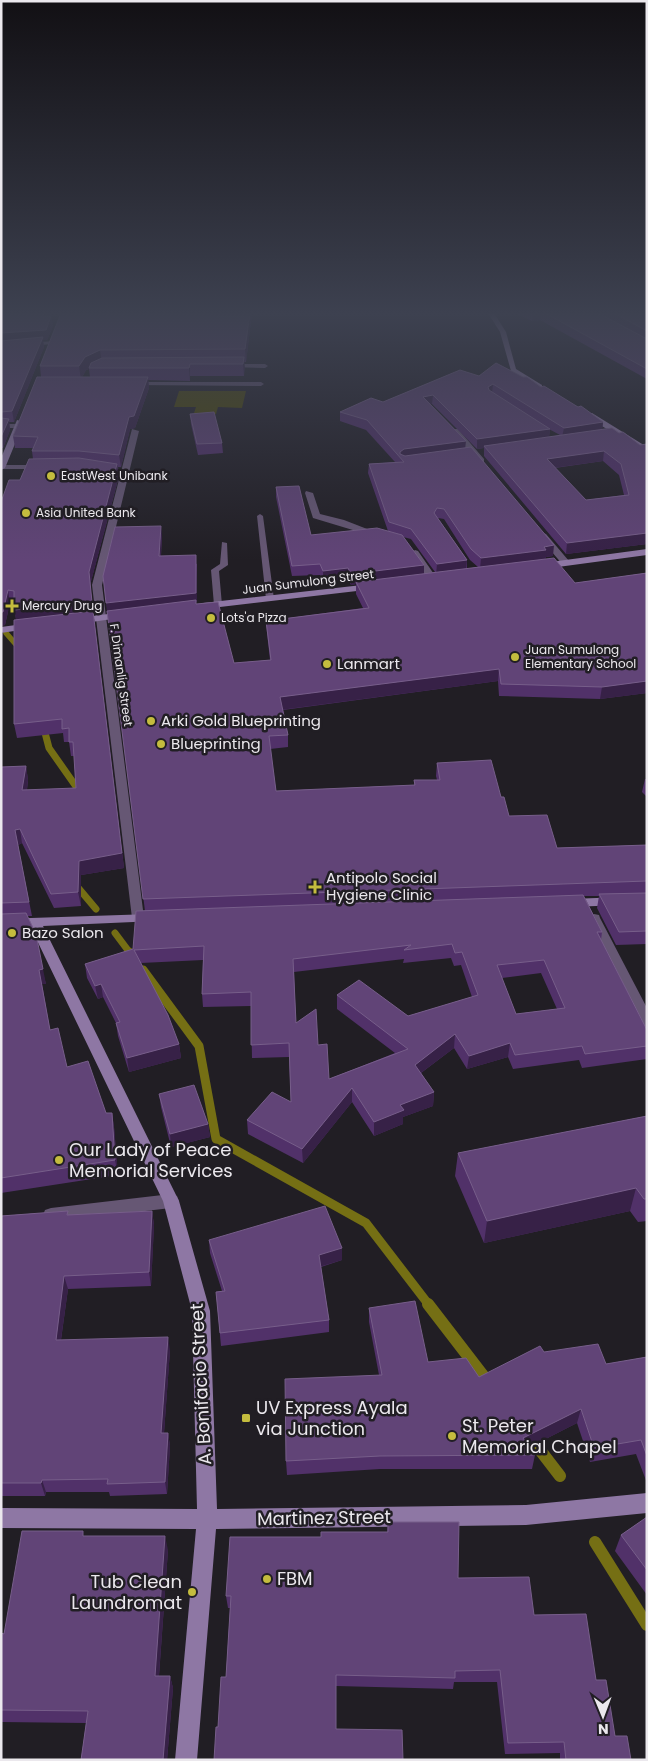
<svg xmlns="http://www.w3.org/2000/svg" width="648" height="1761" font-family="Poppins,sans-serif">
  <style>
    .green { fill: #4d4900 }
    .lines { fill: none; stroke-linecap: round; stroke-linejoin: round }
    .stream-far3 { stroke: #756f14; stroke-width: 5.5 }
    .stream-far2 { stroke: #756f14; stroke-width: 7 }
    .stream-far1 { stroke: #756f14; stroke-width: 9 }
    .stream { stroke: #756f14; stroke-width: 12 }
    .lane { fill: #665774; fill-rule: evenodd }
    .street { fill: #665774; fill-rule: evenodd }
    .secondary { fill: #8e77a4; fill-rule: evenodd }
    .wall { fill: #513169; fill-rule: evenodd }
    .shaded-wall { fill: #372147 }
    .building { fill: #614477; stroke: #775e8a; fill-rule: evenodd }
    .poi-dot { fill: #c4bc3e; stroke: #211e24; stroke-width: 2 }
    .labels { text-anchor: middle; stroke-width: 5; stroke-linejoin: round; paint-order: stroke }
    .far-poi-label { font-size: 12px; fill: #ebe8ed; stroke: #211e24; text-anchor: start }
    .far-street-label { font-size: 12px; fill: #ebe8ed; stroke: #211e24 }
    .poi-label { font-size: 15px; fill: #ebe8ed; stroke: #211e24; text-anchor: start }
    .near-poi-label { font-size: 18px; fill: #ebe8ed; stroke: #211e24; text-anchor: start }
    .near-street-label { font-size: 18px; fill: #ebe8ed; stroke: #211e24 }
  </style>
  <rect width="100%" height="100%" fill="#211e24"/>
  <path class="green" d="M179 391H246L242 408 218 407 216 414 194 413 196 407H174Z"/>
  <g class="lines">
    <path class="stream-far3" d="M6 633 20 649"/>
    <path class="stream-far2" d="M43 725 49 748 82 795
      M75 884 96 909
      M115 933 130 953"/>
    <path class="stream-far1" d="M129 952 133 957
      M143 970 199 1046 216 1139 366 1223 429 1305"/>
    <path class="stream" d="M428 1304 488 1382
      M530 1437 560 1476
      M595 1542 647 1625"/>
    <path class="lane" d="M232 364H265L268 366 265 368 230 367 229 366Z
      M137 382H261L264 384 261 386 135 385V383Z
      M1 424H18L21 426 18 428H1Z
      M260 514 263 516 274 599 270 601 266 599 257 516Z
      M222 542 227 543 228 565 219 571 222 605 218 607 214 605 211 570 220 564Z"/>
    <path class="street" d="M54 341 55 342 52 344 1 349V345Z
      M132 429 139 431 102 585 144 918 143 921H133L132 918 92 585Z
      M452 429H458L484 459V463H478L452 433Z
      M1 465H41L45 467 41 469H2Z
      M306 491 313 493 320 514 344 520 380 534 376 537 313 518 305 493Z
      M543 533 546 534 569 561V565H563L540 538 539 536Z
      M415 550 418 551 438 580 436 582 433 583 428 580 411 553Z
      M594 914 599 915 600 918 647 1008V1027L642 1026 588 918 589 915Z
      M171 1194 177 1196 179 1201 177 1206 171 1208 51 1222 45 1220 43 1215 45 1210 51 1208Z"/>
    <path class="secondary" d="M488 313H494L506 332 516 369 542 385V387H538L511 371 500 332Z
      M586 413H592L647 447V452L586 417Z
      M17 420 24 422 5 468 1 470V458Z
      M647 549V555L543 569 539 566 543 563Z
      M371 584 376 587 374 589 203 609 198 606 203 603Z
      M123 612 126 613V617L78 624 73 621 78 618Z
      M31 623 36 626 34 628 1 633V627Z
      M647 896V904L571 907 565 903 571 899Z
      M151 914 156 915 157 918 156 921 43 926 179 1201 210 1311 217 1509 526 1505 647 1493V1513L526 1525 216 1529 197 1760H175L196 1529 1 1528V1508L197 1509 192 1311 163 1201 30 926 1 927V919Z"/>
  </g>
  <path class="wall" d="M1 313 51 316 53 326 47 340H43L44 347 14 422H9L10 430 3 448H1Z
    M212 313H252L246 362H244V376H190V381L148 380 149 388 135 428 130 429 121 467H118L119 476 90 585 124 868 81 875V906L54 908 22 843 18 845 32 916H27L46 984H42L50 1030 67 1067 106 1113H112L114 1127 118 1175 1 1193V767L26 766 28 780 27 790 76 788 74 756H71L69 742H64L63 733 17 738 14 724 16 620 14 603H10L5 625 1 626 20 480 33 459 32 451 33 448H15L13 436 41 377 40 366ZM89 369 90 377H82L86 370Z
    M515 313H647V379L540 320 532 321Z
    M479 376 541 387 603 422 602 429 612 428 647 544 566 554 484 456V448L477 449 432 404H430L553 556 546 557 545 559 575 583 647 573V693L600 699 499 696 498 681 283 710 288 735V747L270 749 276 791 414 785V780H437L436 776 437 763 501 797 509 816 557 848 647 845V944L616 945 597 908 599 896H584L602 932 601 940 647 1030V1059L582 1068 579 1060 513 1069 508 1057 467 1069 454 1048 421 1073 434 1092 433 1106 403 1117V1124L374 1136 352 1102 303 1163 248 1134 247 1120 291 1102 289 1057 252 1058 251 1006 203 1007 202 994 203 960 141 963 179 1044 181 1058 129 1072 118 1036 116 1023 103 997 98 999 87 978 85 964 133 949 145 911 103 576 162 535 161 556 197 564 196 604 234 663 270 660 267 633 266 621 363 608 356 594V584L351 585 348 579 323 582 320 575 292 576 276 497V487L311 535 388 531 368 473 369 464 395 462 366 430 340 421V412L383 402ZM547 428 560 435 549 437 550 429ZM603 461 619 475 624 495 586 500 555 468ZM438 518 444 519 470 560 478 567 467 569V560ZM403 537 411 539 435 572 424 574V565ZM451 958 454 966 461 965 472 997 408 1016 337 995V1009L395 1053 329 1079 318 1045 296 1023 294 972 404 959 403 963ZM541 973 557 1009 516 1014 502 978Z
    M190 414 222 443 223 453 198 455 191 424Z
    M645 779H647V797L642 792Z
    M159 1094 208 1124 210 1137 171 1147 161 1107Z
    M647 1116V1221L638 1222 630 1211 484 1243 455 1176 458 1153Z
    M68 1211V1215L152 1211 154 1225 151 1286 68 1289 61 1340 170 1350 164 1433H168L170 1446 167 1494 110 1496 109 1492H46L45 1496H1V1216Z
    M209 1240 342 1260 321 1267 329 1320V1332L221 1346 216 1292 222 1291 210 1253Z
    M369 1308 428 1362 479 1377 544 1352 606 1364 647 1357V1483L636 1454 590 1462 577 1423 530 1447 535 1455 532 1469H380L287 1475 286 1461 379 1375 369 1322Z
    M647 1517V1595L615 1551 621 1535Z
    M388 1522 458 1578 534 1615 596 1680 615 1736 631 1760H560V1753L505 1754 497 1682H454L453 1689 336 1686V1729L403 1760 218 1727 226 1677 230 1608H228L226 1596 321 1537 387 1532Z
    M85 1536 168 1550 159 1676H170L173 1688 167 1760H81L86 1723 1 1722V1633L4 1634Z"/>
  <path class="shaded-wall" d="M44 313H50L43 326 42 317Z
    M250 313H252L246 362 245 349Z
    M533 313H541L540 320 532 321Z
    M51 316 53 326 47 340H43L44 347 14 422 1 344V333Z
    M100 350 102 363 89 368V369L86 370 81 380 79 366 85 357Z
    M244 357 245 369 244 376 243 364Z
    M190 364V381L189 368Z
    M148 377 149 388 135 428 130 429 121 467 119 455 129 417Z
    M493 384 492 393 487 396 488 387Z
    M433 395 432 404 422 406 423 397Z
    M9 419 10 430 3 448 1 437Z
    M603 422 602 432 562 437 564 428Z
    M550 429 549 439 484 446V448L477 449V439Z
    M466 441 465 450 402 460 400 452 404 449Z
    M604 451 603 461 545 469 547 459Z
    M117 464 119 476 90 585 124 868 81 875V906L78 892 79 861 93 614 17 623 14 610 89 572Z
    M161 526 162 535 160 565 159 556Z
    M647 533V544L566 554 567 543Z
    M554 545 553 556 546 557 545 560 480 569 481 558Z
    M196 555 197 602 107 613 106 603Z
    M467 560 466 571 436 575 437 564Z
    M424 565V576L356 582V584L351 585V574Z
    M348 568V579L323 582V571Z
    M8 590 10 603 5 625 1 626V612Z
    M1 628 3 635 1 640Z
    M499 669 498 681 280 710V697Z
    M647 681V693L600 699 602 687Z
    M26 766 28 780 25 804 22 790Z
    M20 829 22 843 18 845 32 916 15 830Z
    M36 934 46 984H42L53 1045 39 970Z
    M101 984 103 997 98 999 95 986Z
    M455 1034 454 1048 414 1078 415 1065Z
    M510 1043 508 1057 467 1069 469 1056Z
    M179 1044 181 1058 129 1072 127 1058Z
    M352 1088V1102L303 1163 302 1149Z
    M434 1092 433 1106 403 1117V1124L374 1136V1122L400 1105Z
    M112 1113 114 1127 118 1175 115 1160Z
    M208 1124 210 1137 171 1147 170 1134Z
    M636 1188 630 1211 484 1243 487 1221Z
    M152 1211 154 1225 151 1286 149 1272Z
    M342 1248V1260L319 1267V1255Z
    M64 1276 68 1289 59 1353 56 1340Z
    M168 1337 170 1350 163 1446 161 1433Z
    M581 1409 577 1423 520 1452 523 1438Z
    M168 1433 170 1446 167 1494 165 1482Z
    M42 1480 46 1492 45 1496 41 1483Z
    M165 1536 168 1550 158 1688 155 1676Z
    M170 1676 173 1688 167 1760H163Z"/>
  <path class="building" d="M1 313H44L42 317 51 316 46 330 1 333Z
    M61 313H210L217 316H244L246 314V313H250L245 349 100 350 85 357 79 366H40Z
    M545 313H598L647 339V369Z
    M614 313H647V331Z
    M43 337 12 411 1 412V341Z
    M244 357 243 364H190L189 368H89L91 363 102 358Z
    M496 363 523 377H527L541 387 544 386 578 407 581 406 603 422 564 428 493 384 488 387 489 390 550 429 477 439 433 395 423 397 466 441 404 449 400 452V454L405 456 471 447 554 545 544 547 546 550 481 558 471 549 444 509 437 508 434 513 467 560 437 564 411 529 389 522 369 464 404 462 367 420 340 412 371 398 383 402 460 370 479 376Z
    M37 377H148L134 416 129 417 119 455 79 451H32L38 437 13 436Z
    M214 412 222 443 197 444 190 414Z
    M1 418 9 419 1 437Z
    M612 428 619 433 623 432 640 445 647 444V533L567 543 484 446ZM604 451 621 464 629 495 586 500 547 459Z
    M79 458 117 464 89 572 92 602 14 610V591L8 590 3 612H1V502L9 480H20L29 459Z
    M299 486 311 535 377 528 402 535 424 565 351 574 348 568 323 571 320 564 292 566 276 487Z
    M161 526 159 556 196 555V593L106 603 103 576 115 527Z
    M554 558 575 583 647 573V681L602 687 501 684 499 669 280 697 288 735 269 736 276 791 415 785 414 780H440L437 763 491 760 501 797H504L509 816 547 815 557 848 647 845V881L143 899 107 611 196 600V604L218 602 234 663 271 660 266 621 369 608 356 582Z
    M93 611 122 853 79 861 78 892 51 894 20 829 15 830 29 902 1 903V767L26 766 22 790 76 788 73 742H69V728L62 729V719L14 724V620Z
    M647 893V931L619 932 599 894Z
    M583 895 602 932H597L647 1030V1046L585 1054 582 1046 515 1055 510 1043 469 1056 455 1034 415 1065 434 1092 400 1105 404 1110 374 1122 352 1088 302 1149 247 1120 272 1092 291 1102 289 1043 251 1045V992L202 994 204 946 134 950 168 1015 179 1044 127 1058 116 1023 120 1022 101 984 95 986 85 964 133 949 136 911ZM452 944 455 953 462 952 478 995 408 1016 359 980 337 995 408 1049 329 1079 327 1044 318 1045 316 1009 296 1023 293 959 411 945 404 950ZM544 960 565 1008 516 1014 497 965Z
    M26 913 36 934 43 969 39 970 50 1030 58 1028 67 1067 88 1061 106 1113H112L115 1160 1 1178V914Z
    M194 1085 208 1124 170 1134 159 1094Z
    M647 1116V1199H644L636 1188 487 1221 458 1153Z
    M325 1206 342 1248 319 1255 329 1320 220 1333 216 1292 225 1291 209 1240Z
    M68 1211 67 1215 152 1211 149 1272 64 1276 56 1340 168 1337 161 1433H168L165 1482 107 1484 108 1479 42 1480 41 1483H1V1216Z
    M415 1301 428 1362 466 1358 479 1377 540 1346 544 1352 598 1344 606 1364 647 1357V1456L641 1440 594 1448 581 1409 523 1438 535 1455 380 1456 286 1461 285 1379 382 1375 369 1308Z
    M647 1517V1570L621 1535Z
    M388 1522H459L458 1578 529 1577 534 1615 586 1614 596 1680H606L615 1736H627L631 1760H566L564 1742 508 1743 500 1670 455 1671V1678L336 1675V1729L402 1730 403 1760H214L216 1727H218L221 1677H226L231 1596H226L230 1537H321V1532H388Z
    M22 1531H83V1536H165L155 1676H170L163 1760H81L88 1711 1 1710V1633L4 1634Z"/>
  <linearGradient id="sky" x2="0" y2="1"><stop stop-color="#121014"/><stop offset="0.56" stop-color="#3d4150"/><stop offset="1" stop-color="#3d4150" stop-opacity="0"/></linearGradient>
  <rect width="648" height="560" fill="url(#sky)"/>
  <g class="poi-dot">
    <circle cx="51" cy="476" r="5"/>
    <circle cx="26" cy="513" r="5"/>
    <path d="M9.5 598.5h5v5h5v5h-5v5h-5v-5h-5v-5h5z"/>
    <circle cx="211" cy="618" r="5"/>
    <circle cx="515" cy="657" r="5"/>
    <circle cx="327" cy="664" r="5"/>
    <circle cx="151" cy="721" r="5"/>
    <circle cx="161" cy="744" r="5"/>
    <path d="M312.5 879.5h5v5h5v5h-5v5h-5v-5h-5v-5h5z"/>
    <circle cx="12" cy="933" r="5"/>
    <circle cx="59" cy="1160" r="5"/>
    <rect x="241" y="1413" width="10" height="10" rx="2.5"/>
    <circle cx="452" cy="1436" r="5"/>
    <circle cx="267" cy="1579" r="5"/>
    <circle cx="192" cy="1592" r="5"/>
  </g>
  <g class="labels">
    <g class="far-poi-label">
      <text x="61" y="480">EastWest Unibank</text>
      <text x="36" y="517">Asia United Bank</text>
      <text x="22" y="610">Mercury Drug</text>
      <text x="221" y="622">Lots'a Pizza</text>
      <text x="525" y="654">Juan Sumulong<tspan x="525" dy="14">Elementary School</tspan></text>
    </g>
    <g class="far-street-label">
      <text transform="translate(308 582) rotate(-7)" y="4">Juan Sumulong Street</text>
      <text transform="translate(121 675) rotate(82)" y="4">F. Dimanlig Street</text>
    </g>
    <g class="poi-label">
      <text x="337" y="669">Lanmart</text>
      <text x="161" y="726">Arki Gold Blueprinting</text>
      <text x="171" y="749">Blueprinting</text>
      <text x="326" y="883">Antipolo Social<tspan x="326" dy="17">Hygiene Clinic</tspan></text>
      <text x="22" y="938">Bazo Salon</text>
    </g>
    <g class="near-poi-label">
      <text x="69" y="1156">Our Lady of Peace<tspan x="69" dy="21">Memorial Services</tspan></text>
      <text x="256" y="1414">UV Express Ayala<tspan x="256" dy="21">via Junction</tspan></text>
      <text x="462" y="1432">St. Peter<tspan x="462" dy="21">Memorial Chapel</tspan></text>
      <text x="277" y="1585">FBM</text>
      <text x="182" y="1588" text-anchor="end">Tub Clean<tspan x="182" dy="21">Laundromat</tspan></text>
    </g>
    <g class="near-street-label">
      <text transform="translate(201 1384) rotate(-93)" y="6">A. Bonifacio Street</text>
      <text transform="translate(324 1518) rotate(-1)" y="6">Martinez Street</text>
    </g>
  </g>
  <rect width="648" height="1761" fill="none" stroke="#ebe8ed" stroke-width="5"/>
  <g transform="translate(603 1716) rotate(179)" stroke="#211e24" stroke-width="4" paint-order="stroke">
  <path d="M0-4L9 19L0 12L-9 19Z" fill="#ebe8ed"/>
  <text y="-8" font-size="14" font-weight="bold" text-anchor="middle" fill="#ebe8ed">N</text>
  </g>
</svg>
